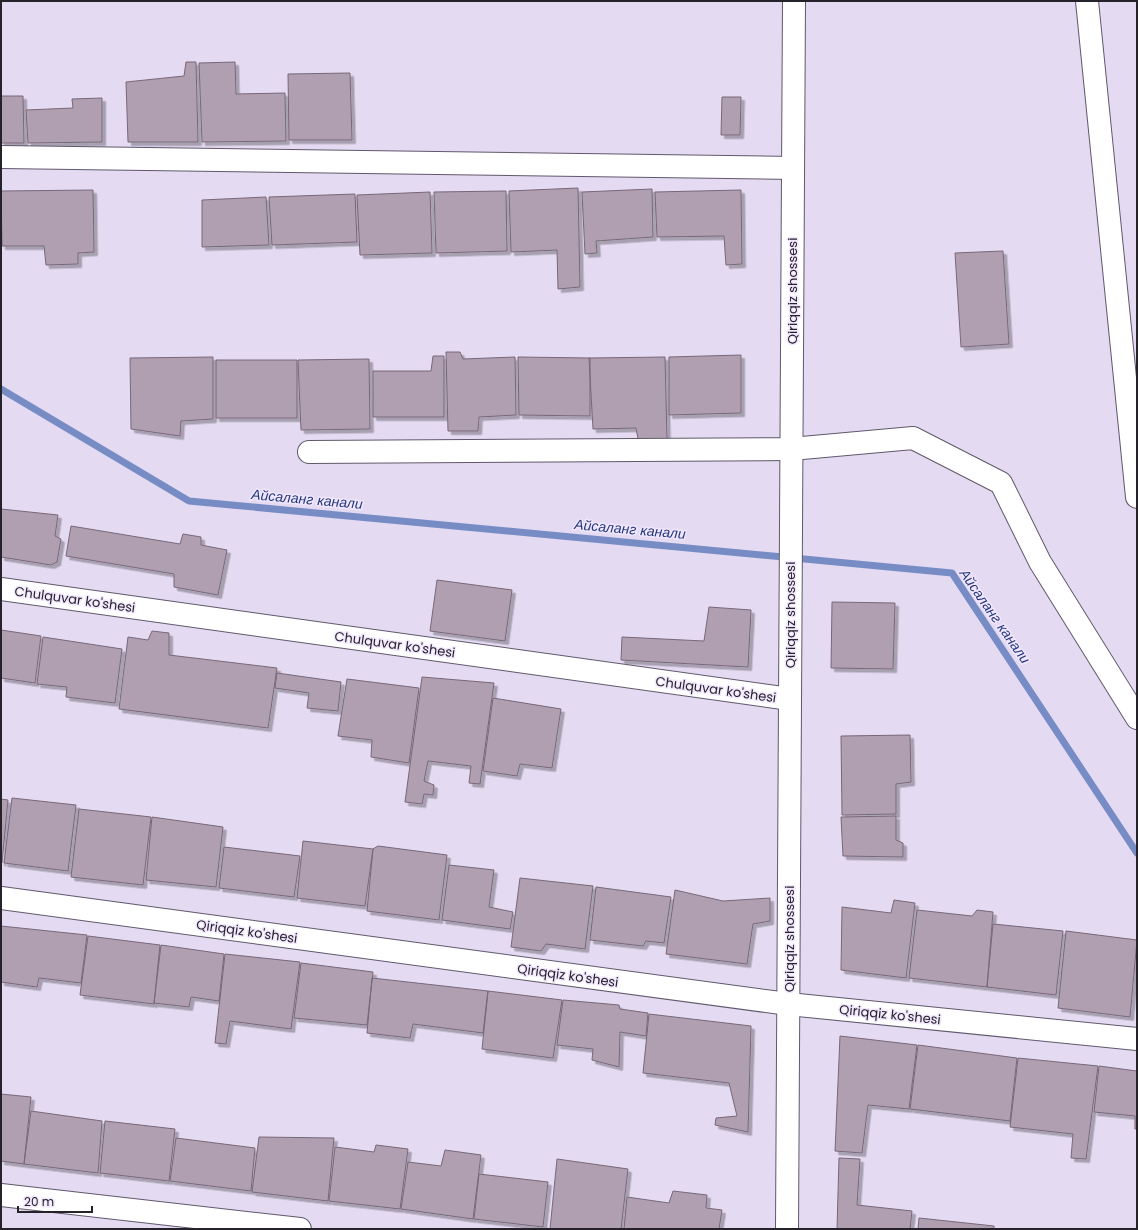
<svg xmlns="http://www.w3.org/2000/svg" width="1138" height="1230" font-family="Poppins,sans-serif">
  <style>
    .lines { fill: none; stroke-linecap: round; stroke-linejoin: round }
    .stream { stroke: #778cc5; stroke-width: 7 }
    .building { fill: #b09fb1; stroke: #786779; filter: url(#shadow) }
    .minor-casing { stroke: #61586c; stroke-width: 24 }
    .secondary-casing { stroke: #61586c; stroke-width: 24 }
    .minor { stroke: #fff; stroke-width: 22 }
    .secondary { stroke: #fff; stroke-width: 22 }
    .labels { text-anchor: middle; stroke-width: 3; stroke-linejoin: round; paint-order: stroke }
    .street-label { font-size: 13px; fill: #26222a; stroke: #f1e7fe }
    .water-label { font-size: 14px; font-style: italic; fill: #24377c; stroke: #f1e7fe }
  </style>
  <defs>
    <filter id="shadow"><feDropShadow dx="3.5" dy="3.5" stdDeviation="0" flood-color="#0004"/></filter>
  </defs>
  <rect width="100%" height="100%" fill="#e4daf1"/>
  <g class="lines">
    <path class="stream" d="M1 389 189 501 952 573 1137 853"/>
  </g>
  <path class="building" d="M186 62H196L198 142H128L126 82 184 76Z
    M235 62 236 94 285 93 286 141 202 142 199 63Z
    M350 73 352 140H289L288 74Z
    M1 96H23L24 143H1Z
    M722 97H741L740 135H721Z
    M102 98V142L28 143 26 110 73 108 72 99Z
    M578 188 580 287 558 289 557 250 511 252 509 191Z
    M652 189 653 237 596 241 597 253 585 254 582 192Z
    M93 190 94 252 78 253V264L46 265 44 246H2L1 191Z
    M741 190 742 264 726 265 724 236 657 237 655 192Z
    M506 191 507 251 436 253 434 192Z
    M430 192 432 253 360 255 357 195Z
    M355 194 357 242 272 245 269 197Z
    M266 197 269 245 202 247V200Z
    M1003 251 1009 344 961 347 955 253Z
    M446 352H460L463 359 515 357 516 415 479 417 478 431H448Z
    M741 355V413L669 415V357Z
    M433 356H444V417H373V371H431Z
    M213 357V419L181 421 180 436 131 429 130 358Z
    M518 357 590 358V416L519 415Z
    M665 357 667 439H638L636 428 593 429 589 358Z
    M369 359 370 429 301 430 298 360Z
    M216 360H297V418H216Z
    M1 509 58 515 55 536 61 539 57 562 51 565 1 557Z
    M71 526 180 544 183 534 201 537V545L227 550 218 595 174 587V574L66 556Z
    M437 580 512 590 505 641 430 631Z
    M832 602 895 603 893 669 831 668Z
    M709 607 751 610 748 667 621 660 622 637 704 641Z
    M1 630 41 636 35 683 1 678Z
    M152 631 169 633V655L277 668 268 728 119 709 128 637 148 640Z
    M43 637 122 649 115 703 66 697 67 687 37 684Z
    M277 673 341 682 338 711 307 708 309 693 275 688Z
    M422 677 494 683 480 784 469 783 471 766 428 761 424 781 434 785 433 795 424 794 422 804 405 802Z
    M347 679 419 688 409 763 371 757 372 740 338 736Z
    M493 698 561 709 552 768 520 764 517 776 483 771Z
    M910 735 911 782 896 784V814L842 815 841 736Z
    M12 798 76 805 68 871 4 863Z
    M1 799 8 800 2 863 1 862Z
    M79 809 151 817 143 885 71 877Z
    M896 816V840L903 843V857L843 856 841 817Z
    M152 817 223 827 216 887 146 880Z
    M303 841 373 849 365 906 297 898Z
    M378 846 447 855 439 920 367 911 373 849Z
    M224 847 300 856 294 897 219 888Z
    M449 865 494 870 489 907 513 912 510 929 442 920Z
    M520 878 593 886 585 949 546 944 541 951 511 947Z
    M596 887 671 897 664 943 646 941 643 946 590 940Z
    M675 890 723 901 770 898V921L753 924 747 964 666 954Z
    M894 900 915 903 906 978 841 970 842 907 891 913Z
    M917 910 972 916 977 910 993 912 987 987 909 978Z
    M993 924 1063 931 1056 995 987 987Z
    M1 926 87 935 81 983 39 978 37 987 1 982Z
    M1066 931 1137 940 1130 1017 1058 1008Z
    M88 936 160 945 154 1004 80 995Z
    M161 945 224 954 219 1001 191 997 189 1007 154 1003Z
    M225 954 300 962 291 1029 230 1021 226 1044 215 1043Z
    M301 963 373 972 367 1025 294 1018Z
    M372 978 488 991 483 1033 413 1024 410 1038 367 1033Z
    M488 991 562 1000 553 1058 482 1049Z
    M563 1000 619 1005 620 1009 648 1013 646 1036 620 1032 619 1067 592 1060 593 1049 557 1045Z
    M649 1014 751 1026 748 1132 715 1125 716 1118 737 1116 729 1083 643 1073Z
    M840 1036 917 1045 909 1109 868 1105 862 1153 835 1151Z
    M918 1045 1017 1058 1010 1121 910 1109Z
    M1018 1058 1098 1066 1086 1159 1071 1158 1073 1134 1010 1127Z
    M1099 1066 1137 1071V1129H1135V1116L1094 1112Z
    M1 1094 31 1097 24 1164 1 1161Z
    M31 1111 102 1121 98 1173 24 1164Z
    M105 1121 175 1129 169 1181 100 1173Z
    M259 1137 334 1138 328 1201 252 1192Z
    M176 1138 255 1148 251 1191 170 1181Z
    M376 1145 408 1149 400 1209 329 1201 335 1147 374 1152Z
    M445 1150 481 1155 473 1219 401 1209 408 1162 441 1166Z
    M839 1158 860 1159 857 1205 912 1211 910 1229H837Z
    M557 1159 628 1169 621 1229H550Z
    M479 1174 548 1182 543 1227 474 1219Z
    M673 1191 707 1195 706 1208 722 1210 719 1229H624L627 1197 669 1203Z
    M919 1218 994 1226V1229H918Z"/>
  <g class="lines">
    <g class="minor-casing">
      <path id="minor" d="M1087 1 1137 497
        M1 157 793 168
        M309 452 791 449 913 438 1001 483 1040 562 1137 718
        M1 589 790 699
        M1 898 788 1004 1137 1039
        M1 1195 300 1229"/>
    </g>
    <g class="secondary-casing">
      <path id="secondary" d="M787 1229 794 1"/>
    </g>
    <use href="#minor" class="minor"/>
    <use href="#secondary" class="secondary"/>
  </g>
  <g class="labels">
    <g class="street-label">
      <text transform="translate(792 291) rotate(-90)" y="5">Qiriqqiz shossesi</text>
      <text transform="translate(75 599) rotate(8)" y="5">Chulquvar ko'shesi</text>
      <text transform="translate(790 615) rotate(-90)" y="5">Qiriqqiz shossesi</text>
      <text transform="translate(395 644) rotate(8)" y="5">Chulquvar ko'shesi</text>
      <text transform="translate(716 689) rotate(8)" y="5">Chulquvar ko'shesi</text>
      <text transform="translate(247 931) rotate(8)" y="5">Qiriqqiz ko'shesi</text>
      <text transform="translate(789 939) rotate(-90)" y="5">Qiriqqiz shossesi</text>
      <text transform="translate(568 975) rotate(8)" y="5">Qiriqqiz ko'shesi</text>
      <text transform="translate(890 1014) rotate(6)" y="5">Qiriqqiz ko'shesi</text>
    </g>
    <g class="water-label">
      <text transform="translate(307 499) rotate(5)" y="5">Айсаланг канали</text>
      <text transform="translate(630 529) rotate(5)" y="5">Айсаланг канали</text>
      <text transform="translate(995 616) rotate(55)" y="5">Айсаланг канали</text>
    </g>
  </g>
  <rect width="1138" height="1230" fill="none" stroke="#26222a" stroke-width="4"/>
  <path d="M18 1206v6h74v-6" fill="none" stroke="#26222a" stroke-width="2"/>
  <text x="24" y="1206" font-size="12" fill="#26222a" stroke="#f1e7fe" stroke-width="3" paint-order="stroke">20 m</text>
</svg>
